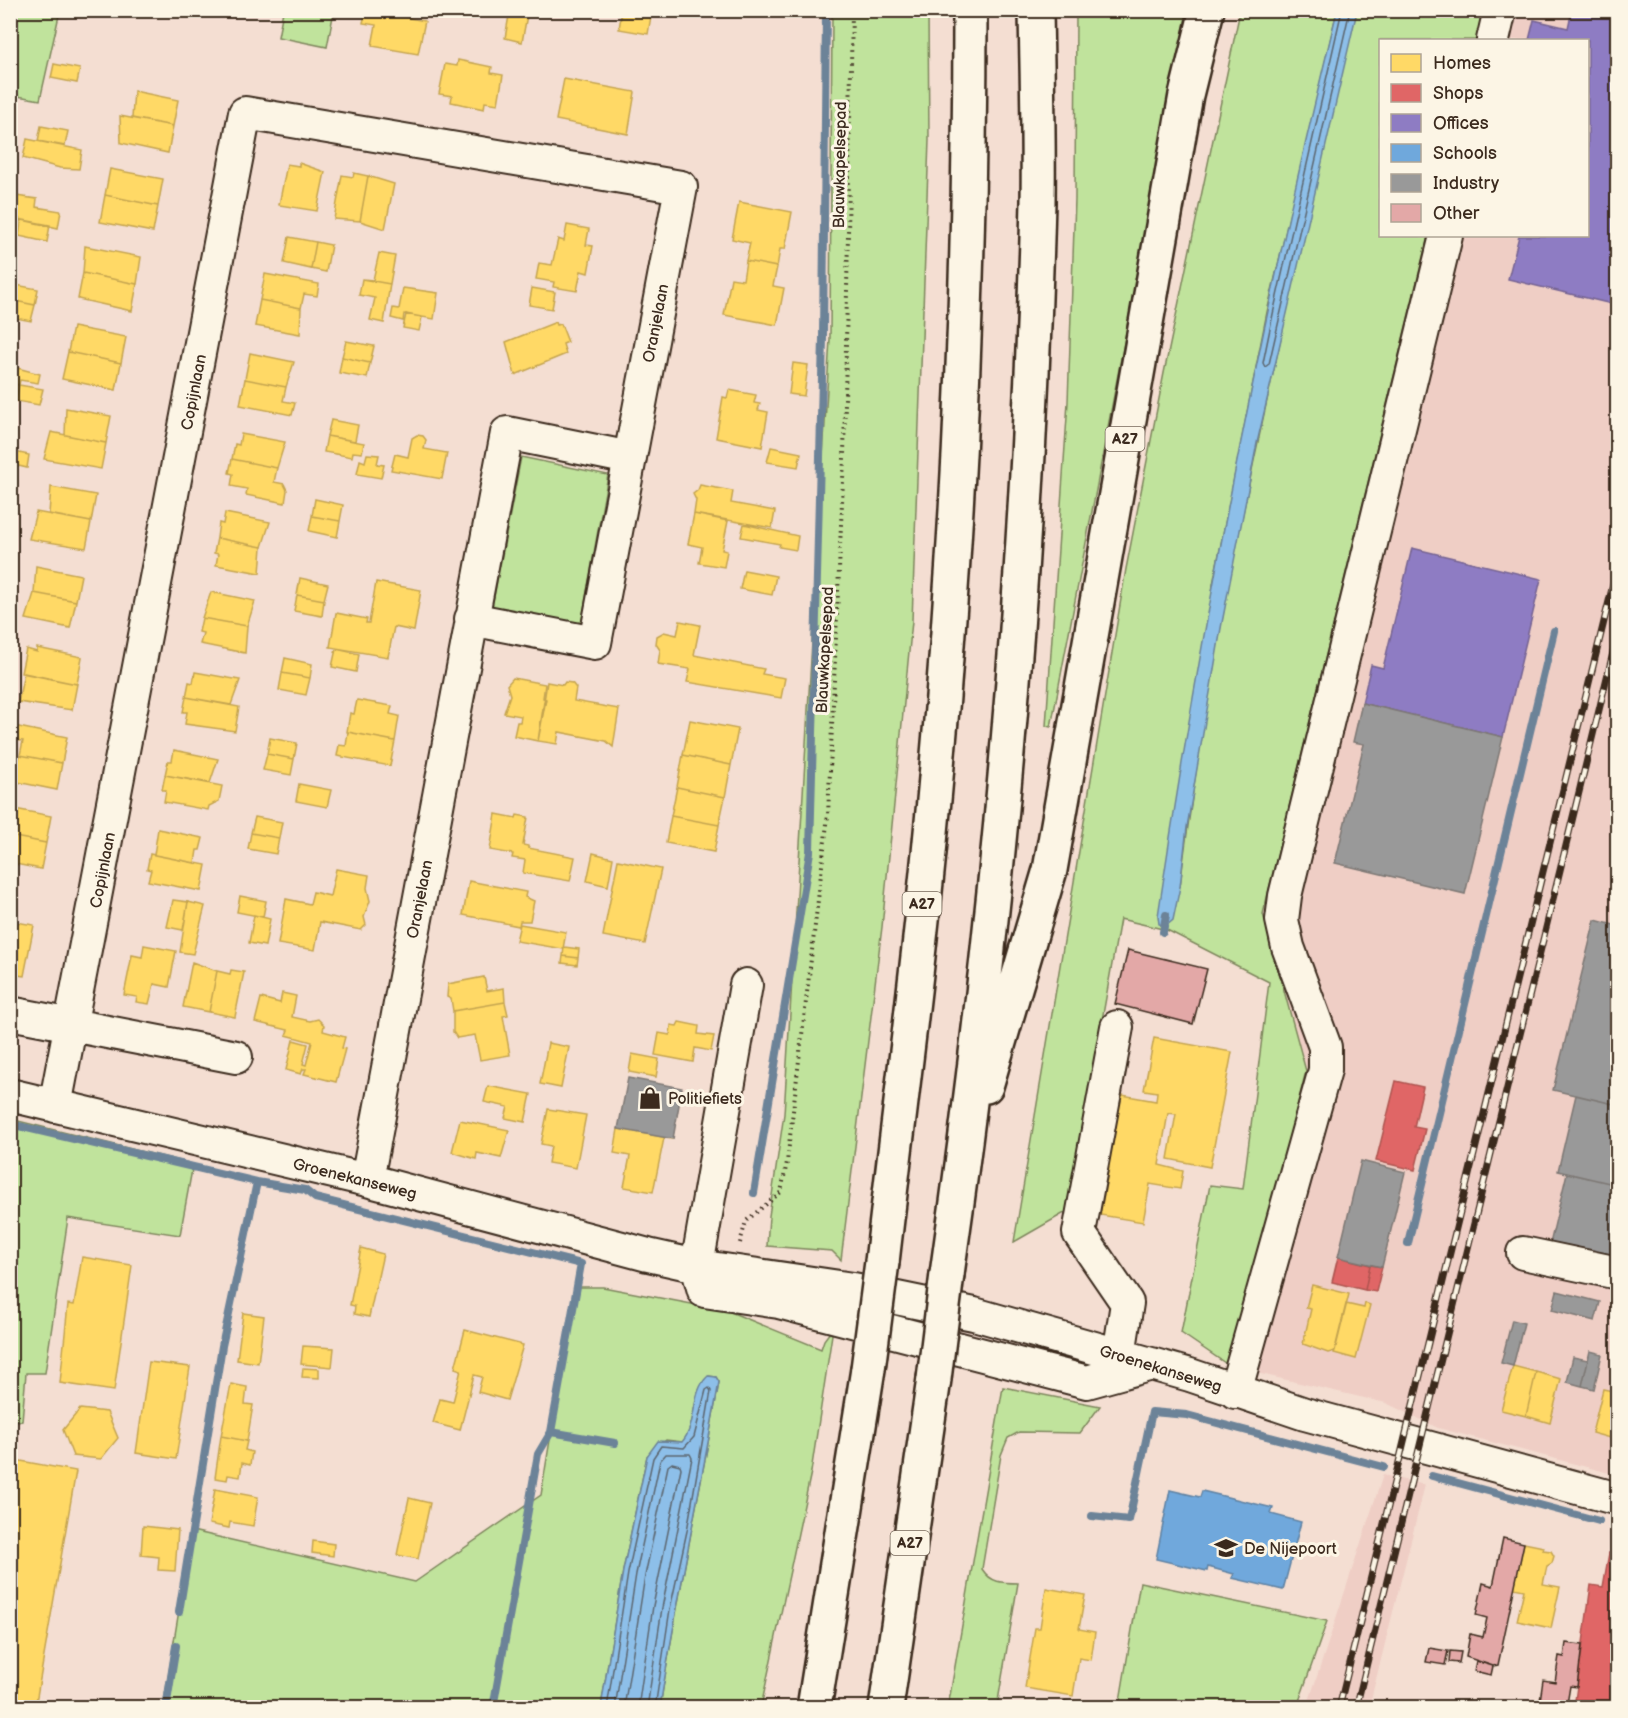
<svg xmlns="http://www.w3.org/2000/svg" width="1628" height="1718" font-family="'Balsamiq Sans',sans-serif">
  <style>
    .built { fill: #efcec5 }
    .green { fill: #c0e39c; stroke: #7e865d; stroke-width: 1.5 }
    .water { fill: #8dbfe9; stroke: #6c8398; stroke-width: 1.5 }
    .homes { fill: #ffd966; stroke: #c4a450; stroke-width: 1.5 }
    .shops { fill: #e06666; stroke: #ae5450; stroke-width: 1.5 }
    .offices { fill: #8e7cc3; stroke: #756392; stroke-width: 1.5 }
    .schools { fill: #6fa8dc; stroke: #5f82a3; stroke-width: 1.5 }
    .industry { fill: #999; stroke: #7d7874; stroke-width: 1.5 }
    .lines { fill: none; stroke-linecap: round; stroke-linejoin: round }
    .shore { stroke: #5c666f; stroke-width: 1.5 }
    .stream { stroke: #6c8398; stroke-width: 8 }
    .building { fill: #e3a8a7; stroke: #3b2a1e; stroke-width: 1.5 }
    .minor-casing { stroke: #3b2a1e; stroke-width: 36 }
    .highway-casing { stroke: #3b2a1e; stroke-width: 38 }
    .path { stroke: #3b2a1e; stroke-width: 4; stroke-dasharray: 1.5 4.5; stroke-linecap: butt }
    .minor { stroke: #fcf5e5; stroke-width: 32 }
    .highway { stroke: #fcf5e5; stroke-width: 33 }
    .rail-casing { stroke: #3b2a1e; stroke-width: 7 }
    .rail { stroke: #fcf5e5; stroke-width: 4.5; stroke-dasharray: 14; stroke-linecap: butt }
    .highway-bridge-casing { stroke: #3b2a1e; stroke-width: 38; stroke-linecap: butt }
    .highway-bridge { stroke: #fcf5e5; stroke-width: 33 }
    .labels { text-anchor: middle; stroke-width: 6; stroke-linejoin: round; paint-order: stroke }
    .shield { fill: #fcf5e5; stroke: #75675a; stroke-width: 1.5 }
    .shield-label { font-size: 15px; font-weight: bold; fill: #3b2a1e }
    .street-label { font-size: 16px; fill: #3b2a1e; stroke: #fcf5e5 }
    .poi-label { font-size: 16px; fill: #3b2a1e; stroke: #fcf5e5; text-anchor: start }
  </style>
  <rect width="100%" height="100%" fill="#f4ded2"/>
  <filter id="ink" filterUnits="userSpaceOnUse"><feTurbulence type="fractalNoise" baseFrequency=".0167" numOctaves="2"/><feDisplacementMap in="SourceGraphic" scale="12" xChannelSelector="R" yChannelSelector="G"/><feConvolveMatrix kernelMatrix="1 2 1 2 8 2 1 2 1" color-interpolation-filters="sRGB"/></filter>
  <g filter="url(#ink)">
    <path class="built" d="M1483 11H1617V1475L1438 1428 1386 1403 1231 1367 1306 1071 1263 914 1428 236H1588V40H1476Z
      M1383 1475 1425 1485 1369 1707H1307Z"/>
    <path class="green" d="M10 11H60L40 100 12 95Z
      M283 11H334L327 47 278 37Z
      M832 11H928L929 140 912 621 882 927 841 1260 832 1251 767 1246 769 1216 784 1114 830 339Z
      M1076 11H1187L1051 727 1046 726 1068 402 1075 199Z
      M1240 11H1337L1267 312 1213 584 1180 887C1205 683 1248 481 1294 280 1315 190 1333 100 1357 11H1483L1476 40H1380V236H1428L1263 914 1306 1071 1231 1367 1181 1333 1210 1185 1243 1189 1269 982 1167 930 1120 919 1068 1211 1014 1242 1126 569 1164 373Z
      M521 457 608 475 581 625 492 607Z
      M10 1119 193 1164 180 1235 68 1218 45 1373H26L22 1421 10 1420Z
      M575 1287H603L728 1311 821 1349 824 1340 833 1328 811 1472 761 1707H660C677 1599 700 1491 719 1382L716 1377 709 1376C690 1392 698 1424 683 1442L666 1440 647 1456 623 1571 601 1707 163 1708 192 1531 415 1582 541 1495Z
      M1003 1387 1100 1406 1080 1433 1019 1432 1008 1438 1001 1455 982 1569C991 1583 1002 1583 1018 1583L997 1707H948Z
      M1140 1582 1327 1621 1297 1707H1119Z"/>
    <path class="water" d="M1337 11H1357L1257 443 1221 628 1187 827 1180 887 1173 920 1166 926 1159 924 1158 916C1203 612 1264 309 1337 11Z
      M708 1376 716 1377 719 1382C700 1491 677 1598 660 1707H601L623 1571 647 1456 658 1441 682 1442C698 1424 690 1392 708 1376Z"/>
    <path class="homes" d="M366 10H399L398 16 425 21 418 54 372 46 376 25 363 23Z
      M510 10H528L522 42 505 38Z
      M622 10H652L648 34 619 29Z
      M458 60 492 67 491 73 503 75 498 104 485 102 484 109 451 102 452 96 439 94 445 64 457 66Z
      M54 64 80 69 77 83 51 78Z
      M564 79 635 92 628 134 556 120Z
      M134 91 178 100 173 126 132 118Z
      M120 116 173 126 168 153 121 143Z
      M41 126 68 131 65 146 38 141Z
      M27 139 82 150 79 169 60 168 23 158Z
      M299 163 325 172 317 211 279 205 287 164 299 166Z
      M110 169 163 179 158 206 105 195Z
      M354 173 368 176 360 221 334 219 342 175 353 177Z
      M368 176 394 184 385 229 360 221Z
      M105 195 158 206 153 232 100 222Z
      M16 196 37 199 36 207 61 211 58 228 18 219 12 220Z
      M739 202 792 212 785 249H780L777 267 746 261 750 243 732 239Z
      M18 219 50 225 47 242 19 236 21 222Z
      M567 225 589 229 586 245 593 246 588 273 581 271 577 291 553 287 554 282 536 279 539 263 552 265 558 239 564 241Z
      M289 237 316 242 311 269 284 263Z
      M316 242 331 245 326 272 311 269Z
      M85 246 141 257 137 284 83 273Z
      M379 253 395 256 390 284 362 279 373 280Z
      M746 261 777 267 773 286 784 288 777 325 724 315 731 278 743 280Z
      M83 273 137 284 132 311 78 299Z
      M265 274 319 284 317 296 304 294 301 308 260 300Z
      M362 279 390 284 384 323 370 320 375 298 359 295Z
      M10 284 38 289 35 305 10 300Z
      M403 288 438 293 434 319 404 314 403 321 391 318 393 308 399 309Z
      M532 288 555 292 552 309 529 305Z
      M10 300 35 305 31 321 10 317Z
      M260 300 301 308 300 334 255 326Z
      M406 314 422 317 419 331 403 328Z
      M556 322 557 325 561 324 568 342 563 344 566 354 515 375 506 342Z
      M73 327 126 337 121 363 68 352Z
      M346 341 374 346 370 363 342 357Z
      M68 352 121 363 116 390 62 379Z
      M250 353 294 362 286 387 245 379Z
      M342 357 370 363 367 378 339 373Z
      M793 363 808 365 804 396 789 394Z
      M10 366 40 374 38 383 20 380 19 385 10 383Z
      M245 379 286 387 283 401 295 403 292 415 240 405Z
      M10 383 19 385 16 401 10 399Z
      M19 385 43 389 39 405 16 401Z
      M729 390 756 395 754 403 760 404 758 410 768 412 762 447 716 438 723 397 727 398Z
      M66 408 111 416 106 443 65 435Z
      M331 420 358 425 355 441 327 436Z
      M51 432 106 443 101 469 44 459Z
      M241 434 285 442 277 468 232 459 235 444 239 445Z
      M417 435 423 436 426 440 424 449 447 453 442 479 391 470 395 454 408 457 412 438Z
      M327 436 364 443 362 453 353 452 352 457 324 452Z
      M771 447 801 453 798 467 767 462Z
      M10 451 29 455 27 468 10 464Z
      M367 454 379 455 377 464 384 465 381 478 357 474 360 460 365 462Z
      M232 459 277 468 274 482 284 484 287 490 285 503 246 495 247 489 231 486 233 474 229 473Z
      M700 485 733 491 731 503 775 511 772 528 694 514 696 500 693 494 698 490Z
      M51 487 96 495 91 522 49 514Z
      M315 499 343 505 340 521 312 516Z
      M36 512 91 522 86 548 29 539Z
      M225 513 270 522 262 547 217 538 219 523 223 524Z
      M694 514 728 521 722 550 727 551 724 567 699 563 702 547 688 544Z
      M312 516 340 521 337 537 309 531Z
      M744 524 798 536 796 550 779 547 780 544 741 537Z
      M217 538 262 547 260 573 216 565 218 554 214 553Z
      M36 566 81 575 76 601 34 593Z
      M744 570 776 576 772 595 740 589Z
      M300 578 328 584 324 600 297 595Z
      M376 582 421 590 414 631 394 627 388 657 330 647 336 613 367 619 366 623H369Z
      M211 592 255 601 247 626 202 618Z
      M34 593 76 601 70 628 26 619Z
      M297 595 324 600 322 616 294 611Z
      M202 618 247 626 245 653 200 644 203 633 199 632Z
      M680 621 700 625 694 655 764 669 762 674 785 678 781 698 687 682 690 669 658 664 660 650 656 644 657 636 664 632 677 635Z
      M37 648 82 657 77 684 21 673 26 649 37 652Z
      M336 649 359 654 356 672 332 667Z
      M285 658 312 664 310 678 282 673Z
      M195 672 240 680 231 705 186 697 189 682 193 683Z
      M24 673 77 684 72 710 18 702Z
      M282 673 310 678 306 695 279 690Z
      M513 678 545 684 543 698 546 699 538 741 514 736 517 722H520L521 716 504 713 510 695 507 685Z
      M547 682 563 685 565 682 572 683 576 688 574 701 619 709 613 747 606 741 559 732 557 744 538 741Z
      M186 697 239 707 235 731 185 724 187 712H183Z
      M357 700 392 706 390 714 399 716 395 741 347 732 350 713 354 714Z
      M690 720 738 729 731 765 683 755Z
      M14 726 67 737 62 763 20 755 23 741 12 740Z
      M348 732 395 741 390 766 337 756 339 745 346 746Z
      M270 738 297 743 294 759 267 754Z
      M174 750 218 759 210 783 165 775 168 761H172Z
      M267 754 294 759 291 775 263 770Z
      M20 755 62 763 57 790 12 781Z
      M683 755 731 765 725 797 677 787Z
      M165 775 222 786 219 801 209 806 208 810 164 802 166 790H162Z
      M299 784 331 790 327 807 296 801Z
      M677 787 725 797 719 825 671 816Z
      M10 808 51 816 46 843 10 836Z
      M496 814 516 818 517 815 528 817 523 845 528 846V848L575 857 570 881 523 873 525 860 512 858 513 854 490 850Z
      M671 816 719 825 714 852 666 843Z
      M255 817 282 822 279 838 251 833Z
      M158 829 203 838 200 850H197L195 863 154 855Z
      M251 833 279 838 276 854 248 849Z
      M10 836 46 843 41 869 10 863Z
      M593 853 613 858 608 886 587 881Z
      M150 854 206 865 201 891 148 881 151 870 147 869Z
      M618 860 661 869 645 944 603 936Z
      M336 869 369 875 367 888 370 901 364 917 366 925 361 930 320 922 315 950 278 944 286 899 310 904 313 892 330 896Z
      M469 881 526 892 525 897 534 901 530 921H520L519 926 463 915Z
      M240 896 266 901 263 917 237 912Z
      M173 900 188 902 183 930 167 927Z
      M188 902 205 906 193 954 180 952Z
      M254 915 270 919 265 946 249 943Z
      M10 921 34 925 24 976 10 974Z
      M520 924 566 932 563 949 516 941Z
      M144 945 176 951 169 987 154 984 149 1004 136 1002 137 997 124 995 132 955 142 957Z
      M564 947 579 949 578 958 563 956Z
      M563 956 578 958 577 965 562 963Z
      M192 962 217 971 209 1012 183 1007Z
      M231 970 244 972 235 1017 209 1012 217 971 230 974Z
      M484 977 487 991 504 988 505 1002 453 1011 451 999 447 997 448 984Z
      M282 993 296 996 292 1017 310 1021 318 1019 324 1025 323 1031 345 1037 342 1048 345 1049 336 1082 304 1074 306 1069H303L301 1074 286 1070 293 1040 308 1044 303 1064 306 1065 312 1042 286 1035 288 1030 255 1022 261 998 280 1003Z
      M505 1002 508 1015 503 1016 510 1055 480 1060 475 1035 457 1038 453 1032V1011Z
      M679 1022 699 1026 698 1034 714 1036 711 1051 695 1048 693 1062 655 1055 659 1033 670 1035 671 1025 677 1026Z
      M1154 1038 1232 1052 1210 1167 1168 1159 1176 1114 1168 1113 1159 1165 1183 1171 1180 1189 1150 1184 1143 1222 1100 1215 1109 1168H1104L1117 1094 1156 1101 1157 1092 1144 1090Z
      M548 1043 569 1047 561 1088 540 1084Z
      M632 1054 659 1059 656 1077 629 1072Z
      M488 1086 531 1094 525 1122 505 1118 508 1107 484 1102Z
      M548 1109 586 1115 576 1168 548 1163 551 1146 541 1144Z
      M460 1120 509 1130 501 1158 477 1153 476 1159 452 1152Z
      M618 1129 673 1139 664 1138 653 1192 624 1187 630 1156 614 1153Z
      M361 1248 383 1254 369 1317 354 1314 355 1306 350 1305Z
      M82 1257 132 1265 114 1391 60 1383 68 1304 74 1305Z
      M1312 1285 1349 1294 1335 1351 1328 1353 1303 1344 1311 1309 1306 1308Z
      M1365 1303 1370 1305 1356 1359 1334 1353 1346 1304 1364 1308Z
      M243 1313 264 1316 258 1363 237 1360Z
      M465 1330 523 1345 507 1400 478 1392 482 1377 474 1375 460 1430 433 1423 440 1399 453 1402 461 1370 455 1368Z
      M303 1346 334 1348 332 1367 301 1364Z
      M149 1362 190 1367 176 1459 136 1453Z
      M1513 1366 1536 1372 1526 1416 1501 1410Z
      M303 1368 319 1369V1378L302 1377Z
      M1536 1372 1561 1379 1550 1423 1526 1416Z
      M231 1384 247 1387 245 1404 253 1405 247 1441 221 1436Z
      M1603 1389 1618 1392 1617 1440 1592 1433Z
      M80 1409 107 1412 118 1438 101 1459 73 1456 63 1430Z
      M221 1436 247 1441 245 1450 252 1452 250 1465 242 1463 240 1477 228 1475 227 1480 215 1478Z
      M10 1459 76 1471 35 1708H10Z
      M215 1489 258 1497 253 1526 230 1522 229 1528 209 1524Z
      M409 1498 430 1503 418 1559 397 1555Z
      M143 1526 178 1530 175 1571 158 1570 159 1557 141 1555Z
      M313 1541 334 1544 333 1556 312 1553Z
      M1524 1543 1544 1547 1543 1550 1551 1551 1554 1556 1552 1563 1547 1566 1543 1584 1560 1587 1551 1628 1517 1621 1524 1590 1514 1588Z
      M1046 1588 1085 1595 1079 1629 1095 1632 1091 1660 1079 1658 1073 1696 1025 1688 1035 1628H1040Z"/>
    <path class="shops" d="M1396 1081 1423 1087 1414 1127 1425 1129 1415 1170 1376 1161Z
      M1338 1257 1370 1265 1365 1290 1332 1282Z
      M1370 1265 1382 1267 1376 1292 1365 1290Z
      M1609 1553 1618 1555V1708H1574L1591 1585 1603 1587Z"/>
    <path class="offices" d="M1572 10H1618V282L1612 304 1508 279 1519 236H1588V40H1529L1534 20 1568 28Z
      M1412 548 1541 579 1503 737 1362 703 1371 665 1383 668Z"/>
    <path class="schools" d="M1170 1490 1200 1497 1202 1491 1273 1508 1271 1514 1301 1522 1283 1590 1232 1578 1234 1574 1208 1567 1207 1571 1156 1559Z"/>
    <path class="industry" d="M1362 703 1503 737 1465 894 1335 863 1364 744 1353 742Z
      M1595 920 1618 926V1105L1553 1090Z
      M628 1078 682 1088 673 1139 618 1129Z
      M1576 1095 1618 1105V1185L1558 1171Z
      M1361 1161 1405 1172 1382 1267 1338 1257Z
      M1567 1173 1618 1185V1264L1549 1248Z
      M1557 1291 1600 1302 1595 1321 1552 1310Z
      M1512 1320 1524 1323 1513 1366 1501 1363Z
      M1590 1351 1602 1354 1594 1389 1582 1386Z
      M1573 1357 1588 1360 1582 1386 1567 1382Z"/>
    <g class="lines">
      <path class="shore" d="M1342 10 1273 314 1263 363 1265 367 1269 364 1350 10
        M607 1708 628 1573 653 1458 661 1446 684 1448 694 1437 706 1390 709 1388 711 1391 687 1531 670 1609 655 1708
        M615 1708 636 1574 660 1461 666 1454H690L692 1458 662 1608 647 1708
        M624 1708 645 1576 668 1466 672 1463 680 1465 681 1468 653 1606 638 1708"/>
      <path class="stream" d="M1163 932 1166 915
        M10 1124 257 1182 305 1190 315 1198 581 1264 551 1432 615 1443
        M754 1193 810 852 823 338 826 10
        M1408 1243 1554 631
        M1432 1476 1599 1521
        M1092 1516 1129 1520 1152 1412 1187 1415 1384 1467
        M179 1612 222 1346 257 1182
        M166 1708 176 1646
        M493 1708 538 1454 551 1432"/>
    </g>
    <path class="building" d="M1128 950 1207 969 1193 1024 1115 1004Z
      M1503 1538 1524 1543 1498 1665 1493 1666 1466 1657 1470 1634 1483 1637 1487 1618 1476 1615 1483 1583 1493 1586Z
      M1566 1643 1582 1645 1577 1687 1570 1686 1567 1704H1575L1574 1708H1539L1543 1680 1555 1682 1559 1656 1564 1657Z
      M1429 1648 1448 1651 1445 1665 1426 1662Z
      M1450 1651 1461 1652 1459 1663 1449 1662Z
      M1476 1661 1493 1666 1491 1675 1474 1671Z
      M1064 1701 1092 1705V1708H1063Z"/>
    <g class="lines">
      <g class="minor-casing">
        <path id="minor" d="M1493 40 1500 10
          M746 985 697 1266 704 1291 779 1302 1087 1382 1152 1364
          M10 1013 236 1057
          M1117 1027 1079 1233 1127 1303 1119 1355
          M10 1095 367 1180 648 1255 697 1266 853 1289 974 1314 1190 1375 1305 1414 1618 1499
          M55 1106 245 113 681 187 595 643 471 619
          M367 1180 507 433 630 458
          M1523 1253 1618 1273
          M1235 1392 1325 1070V1047L1288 947 1282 920 1285 896 1446 236"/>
      </g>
      <g class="highway-casing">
        <path id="highway" d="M986 1086 1050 870 1186 95 1207 10
          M882 1262C901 1097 923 932 937 766 960 515 970 263 970 10
          M947 1274C998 919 1029 560 1038 202 1039 138 1037 74 1036 10
          M814 1708 868 1369
          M886 1708 934 1379"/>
      </g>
      <path class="path" d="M740 1243 746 1221 781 1192 787 1162 828 815 844 458 852 10"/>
      <use href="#minor" class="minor"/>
      <use href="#highway" class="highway"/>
      <g class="rail-casing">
        <path id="rail" d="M1339 1708 1618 564
          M1356 1708 1618 632"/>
      </g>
      <use href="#rail" class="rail"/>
      <g class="highway-bridge-casing">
        <path id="highway-bridge" d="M868 1369 882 1262
          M934 1379 947 1274"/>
      </g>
      <use href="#highway-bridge" class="highway-bridge"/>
    </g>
  </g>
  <defs>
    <g id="shop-bare" transform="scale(1.8)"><path d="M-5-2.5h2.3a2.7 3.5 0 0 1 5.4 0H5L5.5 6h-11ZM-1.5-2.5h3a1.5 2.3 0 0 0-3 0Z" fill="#3b2a1e" stroke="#fcf5e5" stroke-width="2.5" paint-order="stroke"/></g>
    <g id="school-bare" transform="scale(1.8)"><path d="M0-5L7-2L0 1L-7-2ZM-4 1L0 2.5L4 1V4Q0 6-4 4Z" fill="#3b2a1e" stroke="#fcf5e5" stroke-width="2.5" paint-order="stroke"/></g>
  </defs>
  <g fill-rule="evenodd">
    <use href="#shop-bare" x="650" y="1098"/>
    <use href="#school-bare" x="1226" y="1548"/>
  </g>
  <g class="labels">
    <g class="shield">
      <rect x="1105.5" y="427" width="39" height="24" rx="4.5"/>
      <rect x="902.5" y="892" width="39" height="24" rx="4.5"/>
      <rect x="890.5" y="1531" width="39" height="24" rx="4.5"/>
    </g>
    <g class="shield-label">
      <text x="1125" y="444">A27</text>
      <text x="922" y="909">A27</text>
      <text x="910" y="1548">A27</text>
    </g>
    <g class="street-label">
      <text transform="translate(839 165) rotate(-89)" y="6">Blauwkapelsepad</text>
      <text transform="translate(655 323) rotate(-79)" y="6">Oranjelaan</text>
      <text transform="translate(193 392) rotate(-79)" y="6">Copijnlaan</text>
      <text transform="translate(824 650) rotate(-87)" y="6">Blauwkapelsepad</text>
      <text transform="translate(102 870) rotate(-79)" y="6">Copijnlaan</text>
      <text transform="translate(419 899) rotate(-79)" y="6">Oranjelaan</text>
      <text transform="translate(355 1178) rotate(14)" y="6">Groenekanseweg</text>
      <text transform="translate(1161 1368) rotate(17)" y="6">Groenekanseweg</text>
    </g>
    <g class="poi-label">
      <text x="668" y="1104">Politiefiets</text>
      <text x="1244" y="1554">De Nijepoort</text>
    </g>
  </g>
  <rect width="1628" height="1718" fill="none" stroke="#fcf5e5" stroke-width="36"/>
  <rect x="18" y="18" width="1592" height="1682" fill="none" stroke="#3b2a1e" stroke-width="2" filter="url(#ink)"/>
  <rect x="1379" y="39" width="210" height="198" fill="#fcf5e5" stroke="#afa495" stroke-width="1.5"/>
  <rect x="1391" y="54" width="30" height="18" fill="#ffd966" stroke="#afa495" stroke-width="1.5"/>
  <text x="1433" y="69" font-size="18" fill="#3b2a1e">Homes</text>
  <rect x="1391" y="84" width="30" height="18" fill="#e06666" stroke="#afa495" stroke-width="1.5"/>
  <text x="1433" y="99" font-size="18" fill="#3b2a1e">Shops</text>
  <rect x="1391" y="114" width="30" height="18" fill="#8e7cc3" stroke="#afa495" stroke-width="1.5"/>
  <text x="1433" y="129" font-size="18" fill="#3b2a1e">Offices</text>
  <rect x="1391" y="144" width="30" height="18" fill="#6fa8dc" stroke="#afa495" stroke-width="1.5"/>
  <text x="1433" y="159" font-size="18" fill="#3b2a1e">Schools</text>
  <rect x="1391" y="174" width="30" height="18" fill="#999999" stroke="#afa495" stroke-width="1.5"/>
  <text x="1433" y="189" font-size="18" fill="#3b2a1e">Industry</text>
  <rect x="1391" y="204" width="30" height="18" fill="#e3a8a7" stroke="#afa495" stroke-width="1.5"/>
  <text x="1433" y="219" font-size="18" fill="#3b2a1e">Other</text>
</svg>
